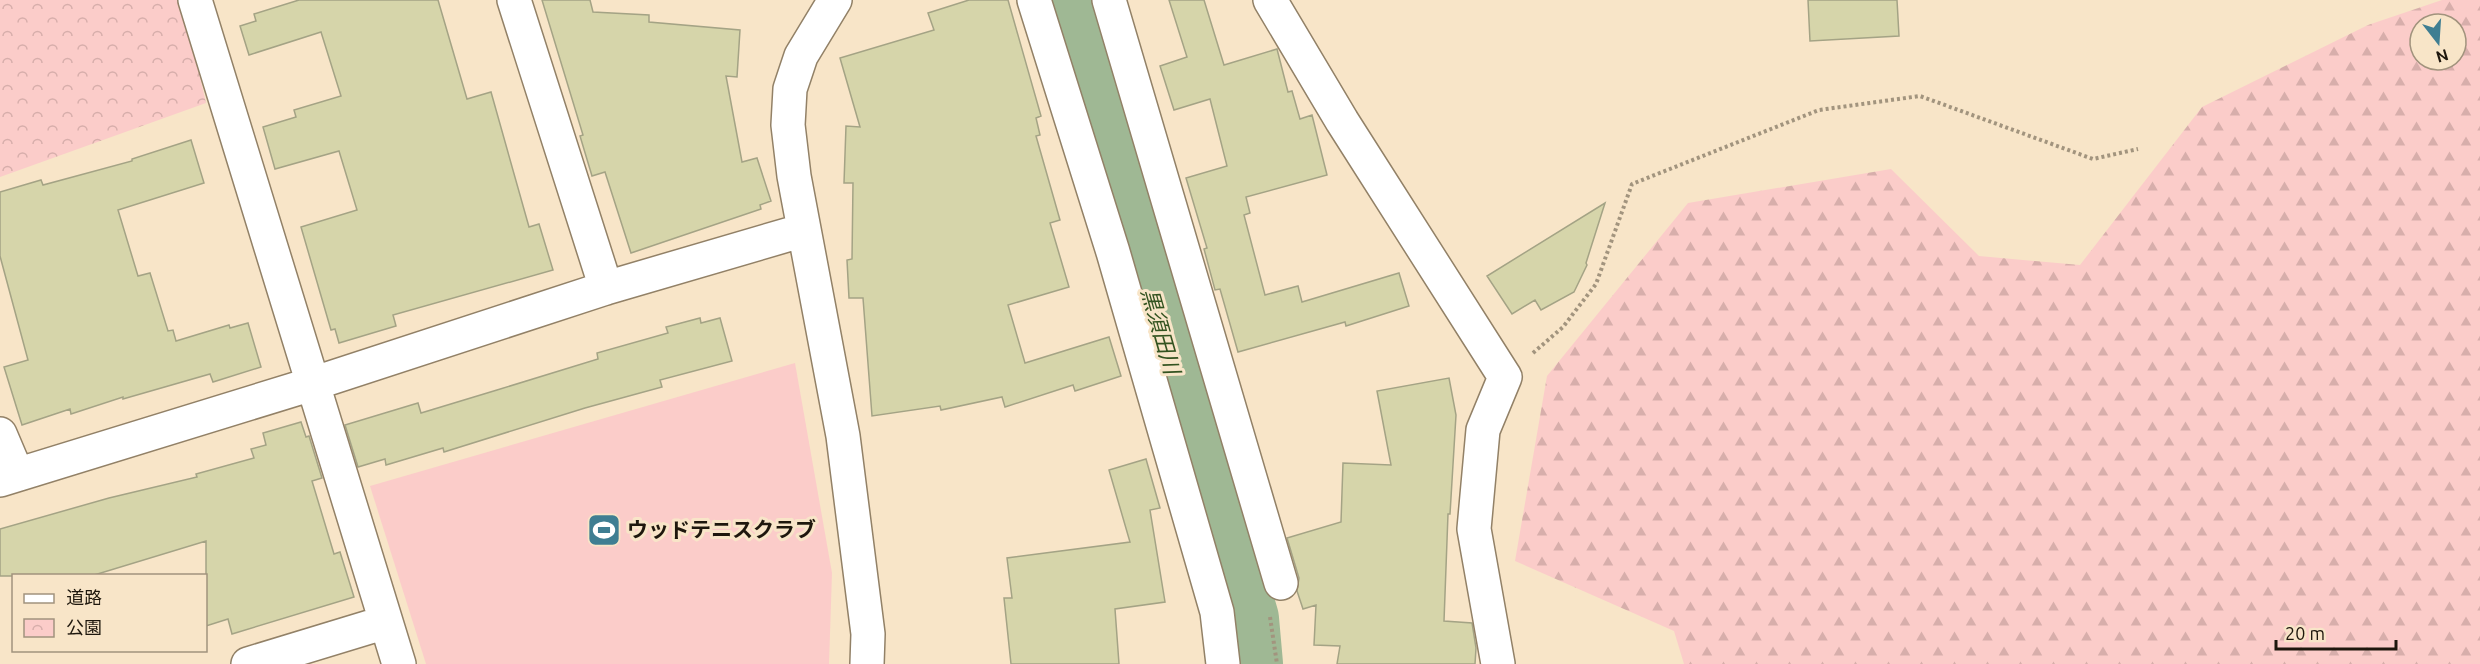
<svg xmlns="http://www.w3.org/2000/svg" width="2480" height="664" font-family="Ubuntu,'Noto Sans JP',sans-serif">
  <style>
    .forest { fill: url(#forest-firs); fill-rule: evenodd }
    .park { fill: url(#park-crowns) }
    .pitch { fill: #fbccc9 }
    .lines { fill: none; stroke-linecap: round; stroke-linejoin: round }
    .river { stroke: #9fb894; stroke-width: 72 }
    .building { fill: #d6d5aa; stroke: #a4a385; stroke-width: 1.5 }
    .street-casing { stroke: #928167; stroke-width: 36 }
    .path { stroke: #a2947e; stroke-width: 4; stroke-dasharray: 3 3; stroke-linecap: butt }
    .street { stroke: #fff; stroke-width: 33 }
    .labels { text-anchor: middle; stroke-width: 6; stroke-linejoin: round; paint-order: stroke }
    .poi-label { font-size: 21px; font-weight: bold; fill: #1e170d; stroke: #f8e5c8; text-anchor: start }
    .water-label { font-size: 22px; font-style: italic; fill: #335320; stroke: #f8e5c8 }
  </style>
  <defs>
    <pattern id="forest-firs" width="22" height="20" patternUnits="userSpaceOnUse" patternTransform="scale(1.5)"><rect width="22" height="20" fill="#fbccc9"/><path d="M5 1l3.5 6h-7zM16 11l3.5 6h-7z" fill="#d7aeab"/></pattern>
    <pattern id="park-crowns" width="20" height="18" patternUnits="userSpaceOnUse" patternTransform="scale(1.5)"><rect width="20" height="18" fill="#fbccc9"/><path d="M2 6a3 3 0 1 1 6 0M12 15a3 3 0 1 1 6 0" fill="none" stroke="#d7aeab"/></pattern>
  </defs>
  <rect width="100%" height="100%" fill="#f8e5c8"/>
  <path class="forest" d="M2442 0H2480V664H1684L1674 631 1515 561 1547 376 1688 203 1891 169 1979 256 2080 265 2202 107 2368 25ZM2420 24H2456V60H2420Z"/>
  <path class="park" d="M0 0H182L206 103 0 177Z"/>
  <path class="pitch" d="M795 363 832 573 829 664H426L370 486Z"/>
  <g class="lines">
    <path class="river" d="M1065 0 1243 619 1247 664"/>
  </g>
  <path class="building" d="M299 0H438L467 99 491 92 529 227 539 224 553 270 393 315 396 326 339 343 335 329 331 330 301 227 357 210 339 151 275 169 263 127 296 117 294 110 341 96 321 32 249 55 240 26 256 21 254 14Z
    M542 0H590L593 12 649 15V22L740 30 737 77 726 76 742 162 757 158 771 201 760 205 761 209 631 253 605 172 592 176 580 136 583 135Z
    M969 0H1008L1041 116 1036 118 1040 135 1036 136 1060 220 1050 223 1069 287 1008 305 1025 363 1109 337 1121 376 1075 391 1073 385 1005 407 1002 397 941 410 940 406 872 416 863 298H849L847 260 852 259 853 183H844L846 126 860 127 840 58 934 30 928 13Z
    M1169 0H1204L1224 65 1277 49 1288 92 1292 91 1300 119 1312 115 1327 175 1246 197 1250 213 1244 215 1265 295 1298 286 1302 302 1399 273 1409 306 1346 326 1345 322 1238 352 1220 289 1215 290 1204 249 1207 248 1186 178 1227 166 1210 99 1174 110 1160 66 1187 57Z
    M1808 0H1897L1899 36 1810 41Z
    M191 140 204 183 118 210 138 276 150 273 168 331 173 330 176 341 229 325 230 328 248 323 261 367 213 382 210 374 123 399V397L71 414 70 409 22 425 4 367 28 360 0 256V192L41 180 43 185 132 161V159Z
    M1605 203 1586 263 1587 265 1574 292 1541 310 1535 300 1512 314 1487 276Z
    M700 318 701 323 720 318 732 361 660 380 662 387 585 408 444 452 443 448 386 465 385 459 358 467 345 425 418 403 421 413 497 390 598 359 597 353 668 333 666 327Z
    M1449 378 1456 415 1450 514H1448L1444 621 1472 623 1476 648 1475 664H1337L1340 646 1314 645 1316 605 1303 609 1297 591 1299 578 1287 538 1341 522 1343 463 1391 465 1377 391Z
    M301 422 306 437 309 436 322 478 312 481 334 554 340 552 354 597 232 634 228 619 206 626V541L91 576H0V529L109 498 197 477 196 474 254 458 251 449 266 445 263 433Z
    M1146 459 1160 508 1150 510 1165 602 1115 609 1119 664H1011L1004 598H1012L1007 558 1130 542 1109 470Z"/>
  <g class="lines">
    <g class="street-casing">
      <path id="street" d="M195 0 399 664
        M514 0 606 288
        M835 0 801 56 790 89 788 125 794 176 843 436 868 634 867 664
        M1034 0 1113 252 1217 612 1223 664
        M1109 0 1281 583
        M1270 0 1342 121 1505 377 1483 430 1474 529 1498 664
        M0 434 17 474
        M0 480 312 384 606 288 804 230
        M248 664 386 622"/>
    </g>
    <path class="path" d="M1533 353 1563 327 1596 284 1632 184 1819 110 1920 96 2093 159 2138 149
      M1270 617 1277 664"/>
    <use href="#street" class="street"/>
  </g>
  <defs>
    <g id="stadium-square" transform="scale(1.725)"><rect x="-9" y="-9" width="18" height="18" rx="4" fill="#3f7e92" stroke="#f8e5c8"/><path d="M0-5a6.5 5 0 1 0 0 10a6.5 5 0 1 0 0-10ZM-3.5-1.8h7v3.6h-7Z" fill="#fff"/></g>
  </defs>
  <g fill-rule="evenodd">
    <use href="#stadium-square" x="604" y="530"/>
  </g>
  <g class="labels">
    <g class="poi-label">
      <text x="627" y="537">ウッドテニスクラブ</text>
    </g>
    <g class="water-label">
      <text transform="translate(1161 331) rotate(74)" y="8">黒須田川</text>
    </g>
  </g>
  <rect x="12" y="574" width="195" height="78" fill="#f8e5c8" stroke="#a1937d" stroke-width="1.5"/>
  <rect x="24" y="594" width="30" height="9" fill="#ffffff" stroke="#a1937d" stroke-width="1.5"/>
  <text x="66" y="604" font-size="18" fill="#1e170d">道路</text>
  <rect x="24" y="619" width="30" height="18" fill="url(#park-crowns)" stroke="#a1937d" stroke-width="1.5"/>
  <text x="66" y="634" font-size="18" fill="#1e170d">公園</text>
  <g transform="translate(2438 42) rotate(163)"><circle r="28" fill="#f8e5c8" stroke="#a1937d" stroke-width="1.5"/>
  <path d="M0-4.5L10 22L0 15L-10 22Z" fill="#3f7e92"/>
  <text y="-9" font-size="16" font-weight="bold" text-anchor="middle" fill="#1e170d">N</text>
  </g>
  <path d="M2276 640v9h120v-9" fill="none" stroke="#1e170d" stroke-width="3"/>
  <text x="2285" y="640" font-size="18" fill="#1e170d" stroke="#f8e5c8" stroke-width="4.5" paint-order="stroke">20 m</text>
</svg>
